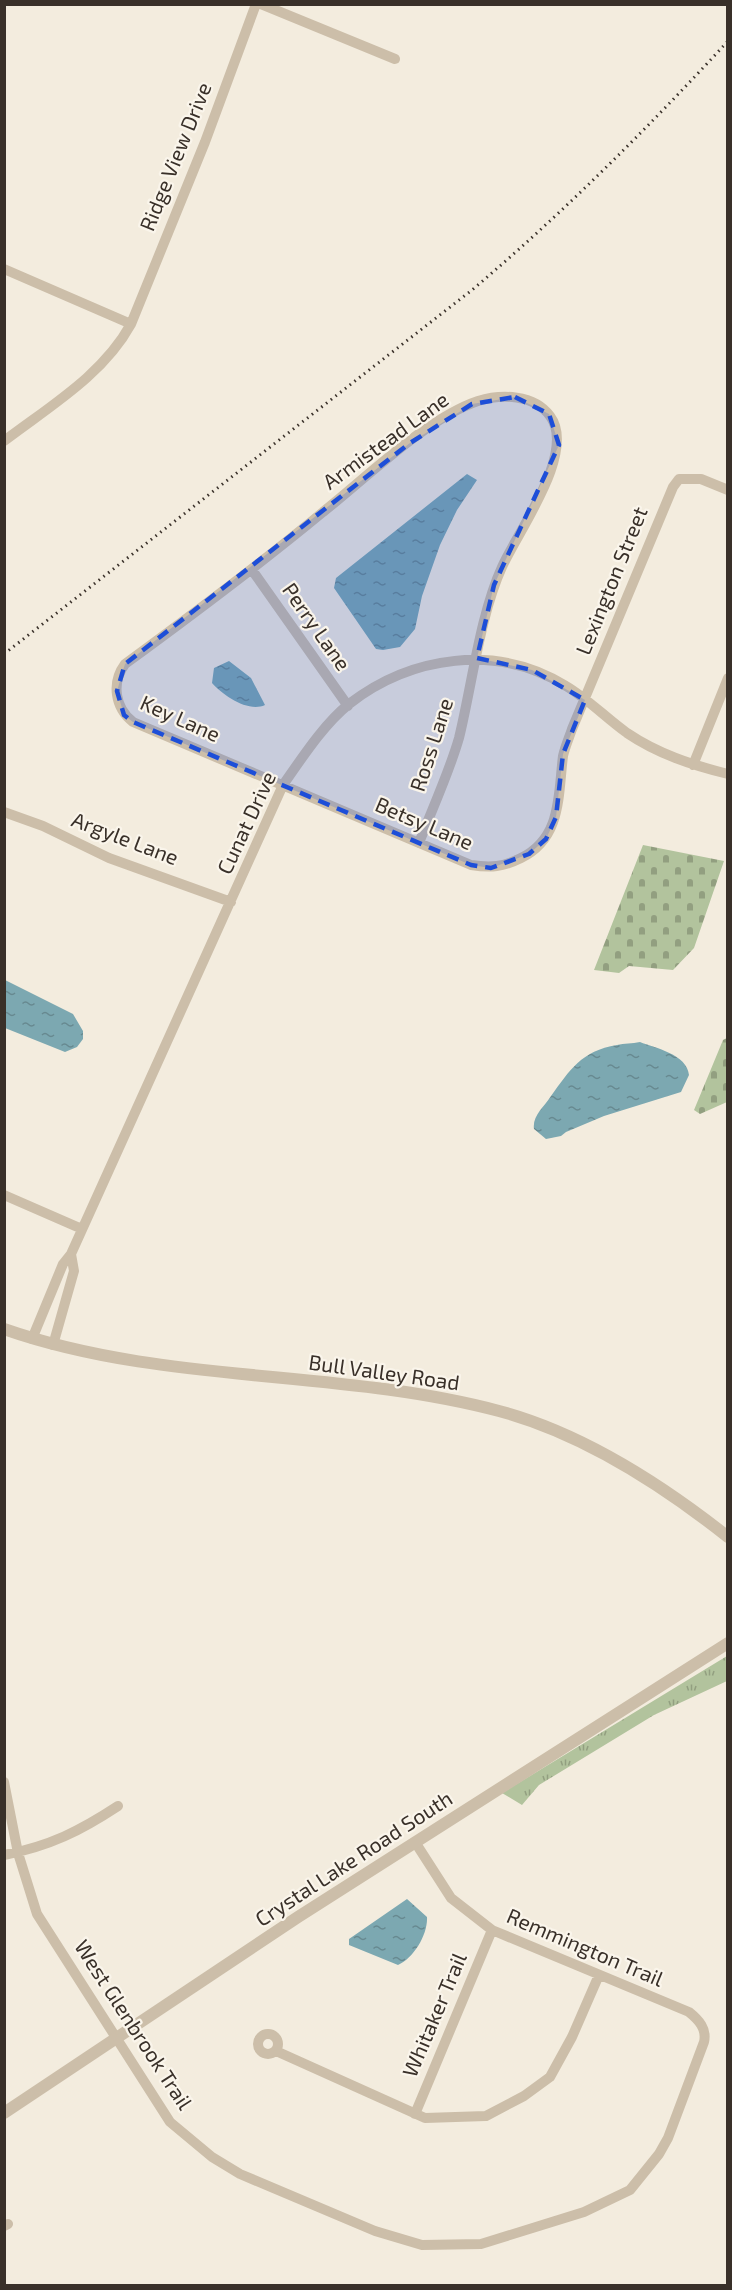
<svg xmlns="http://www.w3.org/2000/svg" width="732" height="2290" font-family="'Exo 2',sans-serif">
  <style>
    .grass { fill: url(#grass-tufts) }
    .cemetery { fill: url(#cemetery-stones) }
    .water { fill: url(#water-ripples) }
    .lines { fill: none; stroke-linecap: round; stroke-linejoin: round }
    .minor { stroke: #ccbea9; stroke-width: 10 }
    .tertiary { stroke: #ccbea9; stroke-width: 12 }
    .rail { stroke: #393029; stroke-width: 3; stroke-dasharray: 1.5 4.5; stroke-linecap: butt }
    .marked { fill: #1d4ed8; fill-opacity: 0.2; stroke: #1d4ed8; stroke-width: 4.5; stroke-dasharray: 12 8; stroke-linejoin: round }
    .labels { text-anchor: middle; stroke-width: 4.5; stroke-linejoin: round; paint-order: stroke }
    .street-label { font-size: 21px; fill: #393029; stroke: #faf5eb }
  </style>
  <defs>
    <pattern id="grass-tufts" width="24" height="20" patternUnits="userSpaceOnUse" patternTransform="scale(1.5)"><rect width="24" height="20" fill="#b2c39d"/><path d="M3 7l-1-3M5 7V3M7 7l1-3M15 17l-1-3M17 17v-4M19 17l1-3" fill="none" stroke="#929f80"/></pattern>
    <pattern id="cemetery-stones" width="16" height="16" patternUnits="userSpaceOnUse" patternTransform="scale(1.5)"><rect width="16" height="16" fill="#b2c39d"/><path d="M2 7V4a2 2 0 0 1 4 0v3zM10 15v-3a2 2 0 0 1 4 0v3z" fill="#929f80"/></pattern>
    <pattern id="water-ripples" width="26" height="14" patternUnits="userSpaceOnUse" patternTransform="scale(1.5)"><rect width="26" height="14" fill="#7ca8b1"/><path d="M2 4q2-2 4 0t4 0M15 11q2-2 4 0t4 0" fill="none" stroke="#678990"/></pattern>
  </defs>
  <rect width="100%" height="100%" fill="#f3ecde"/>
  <path class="grass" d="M727 1656V1681L654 1715 539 1785 522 1805 502 1793Z"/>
  <path class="cemetery" d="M643 845 724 861 694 948 673 970 629 966 619 973 594 970Z
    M727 1038V1102L700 1114 694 1110 723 1040Z"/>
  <path class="water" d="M467 474 477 480 457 510 440 545 422 596 415 629 400 647 383 650 376 649 334 588 336 578Z
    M229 661 251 678 265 705C248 713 223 695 212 683L214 668Z
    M5 980 73 1014 83 1031V1039L77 1047 65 1052 5 1028Z
    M640 1042C655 1048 687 1054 689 1075L681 1092 604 1116 566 1132 561 1136 546 1139 534 1129C532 1116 544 1107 551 1096 570 1070 581 1051 617 1045 624 1043 632 1044 640 1042Z
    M407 1899 427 1917C428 1934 414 1958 398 1965L349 1945V1939Z"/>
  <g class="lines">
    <path class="minor" d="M261 4 395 59
      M4 269 131 324
      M4 441C50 406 103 375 131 324L205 142 256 4
      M252 570 348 706
      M693 765 728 678
      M4 812 43 826 109 858 231 902
      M419 843C432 809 449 773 459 738 472 685 480 615 502 567 518 531 577 452 550 416 534 394 501 394 478 401 427 418 366 478 323 512 259 565 192 615 125 664 111 683 115 708 133 722L471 865C491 868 503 867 521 858 562 838 558 795 563 756 565 747 569 738 572 729L673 487 679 479H701L728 490
      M4 1195 82 1229
      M32 1339 63 1264 71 1254 283 785C302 758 323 725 349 704 411 656 497 643 566 686 588 699 606 718 627 733 658 754 692 765 728 774
      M53 1345 74 1271 71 1254
      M4 1782 18 1853 37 1914 170 2122 212 2157 240 2174 375 2231 422 2245 481 2244 584 2212 630 2190 659 2154 668 2138 704 2042C707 2029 699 2020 689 2012L492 1930 451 1898 415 1842
      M4 1855C50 1846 80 1831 118 1806
      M258 2044a10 10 0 1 1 20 0a10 10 0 1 1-20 0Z
      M276 2051 425 2118 486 2116 524 2096 550 2077 572 2037 599 1975
      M415 2114 492 1930
      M4 2226 8 2224"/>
    <path class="tertiary" d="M4 1329C164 1385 337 1368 499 1411 582 1433 661 1484 728 1537
      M4 2113 298 1917 728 1643"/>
    <path class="rail" d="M4 654 472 290C563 213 647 129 728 41"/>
  </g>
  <path class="marked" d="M515 397 549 414 559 445 494 585 477 658 532 670 585 700 563 754 556 817 546 839 529 854 491 868 471 865 133 722 124 715 117 691 125 664 410 443 472 404Z"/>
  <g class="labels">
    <g class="street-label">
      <text transform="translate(176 157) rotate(-68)" y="7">Ridge View Drive</text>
      <text transform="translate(386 441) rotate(-36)" y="7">Armistead Lane</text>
      <text transform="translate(612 581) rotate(-68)" y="7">Lexington Street</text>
      <text transform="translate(316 627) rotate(55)" y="7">Perry Lane</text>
      <text transform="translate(180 719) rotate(24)" y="7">Key Lane</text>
      <text transform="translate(432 745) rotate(-72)" y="7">Ross Lane</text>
      <text transform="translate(247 823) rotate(-65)" y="7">Cunat Drive</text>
      <text transform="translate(424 824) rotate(23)" y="7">Betsy Lane</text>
      <text transform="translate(125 839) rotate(21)" y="7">Argyle Lane</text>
      <text transform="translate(384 1373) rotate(8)" y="7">Bull Valley Road</text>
      <text transform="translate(354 1859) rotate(-33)" y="7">Crystal Lake Road South</text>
      <text transform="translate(585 1948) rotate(23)" y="7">Remmington Trail</text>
      <text transform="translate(435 2015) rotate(-67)" y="7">Whitaker Trail</text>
      <text transform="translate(133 2025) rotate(57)" y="7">West Glenbrook Trail</text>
    </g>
  </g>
  <rect width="732" height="2290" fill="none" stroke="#393029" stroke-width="12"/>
</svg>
